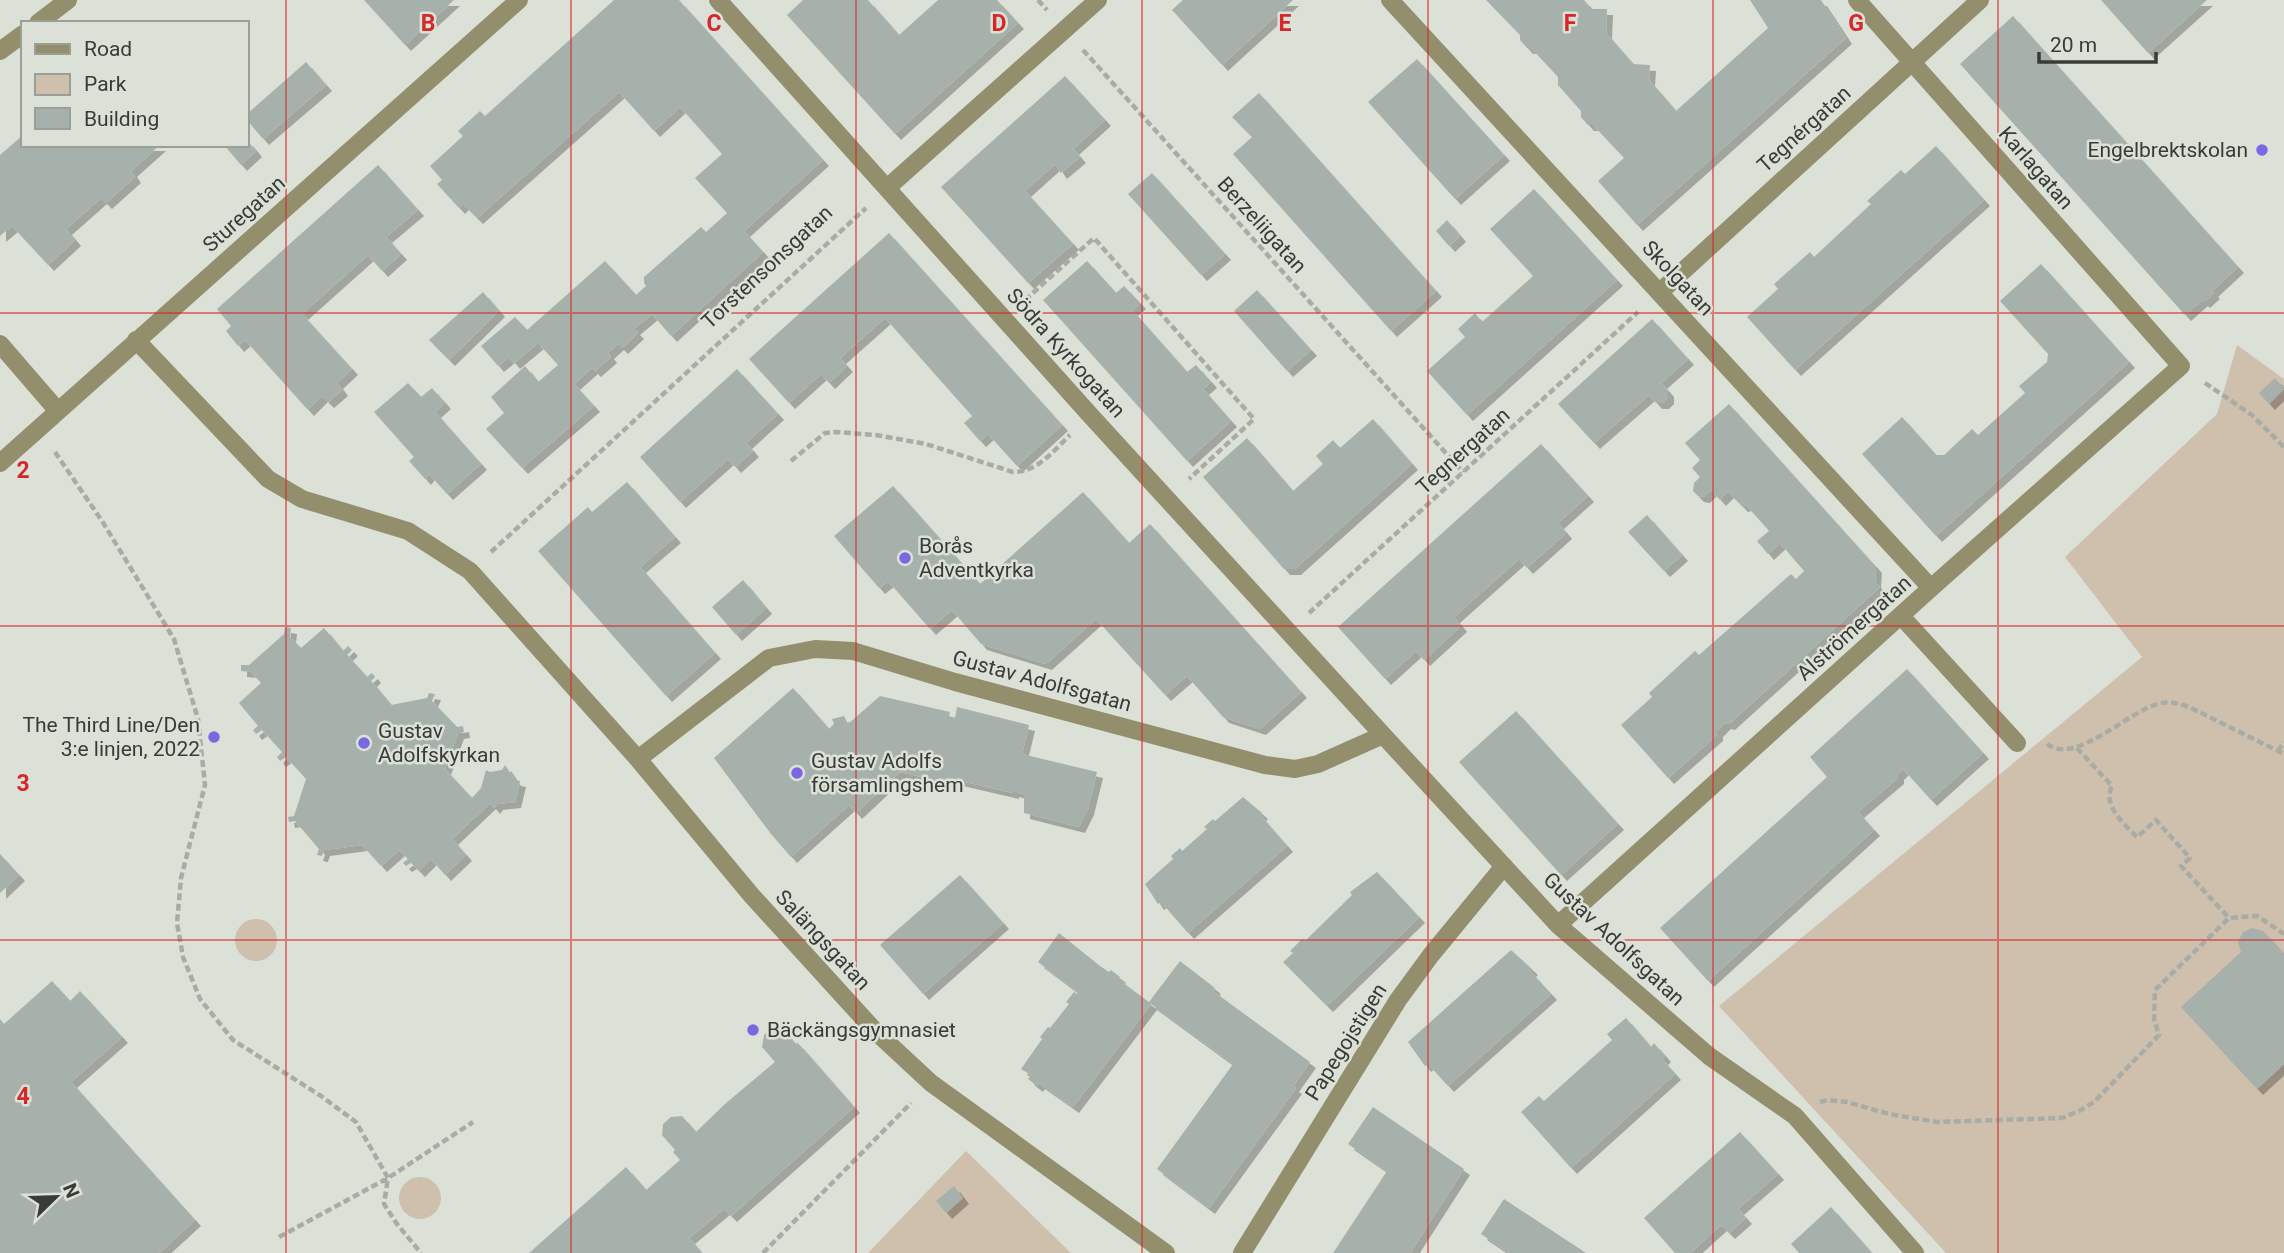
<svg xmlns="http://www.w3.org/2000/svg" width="2284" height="1253" font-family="Roboto,sans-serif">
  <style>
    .green { fill: #cfbfad }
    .building { fill: #a7b1ac; filter: url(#shadow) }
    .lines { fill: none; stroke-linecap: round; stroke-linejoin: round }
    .path { stroke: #a8aca5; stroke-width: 4.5; stroke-dasharray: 7 3.5; stroke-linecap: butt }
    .minor { stroke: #938e6c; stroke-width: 18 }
    .grid { fill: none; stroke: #d62828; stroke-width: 2; stroke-opacity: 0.55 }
    .poi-dot { fill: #7a67e2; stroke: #dce1d8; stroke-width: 2.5 }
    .labels { text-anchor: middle; stroke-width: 5; stroke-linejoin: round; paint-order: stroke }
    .street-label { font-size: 21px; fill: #393b37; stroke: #dce1d8 }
    .poi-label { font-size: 21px; fill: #393b37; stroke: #dce1d8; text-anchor: start }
    .grid-label { font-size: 23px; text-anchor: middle; font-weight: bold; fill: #d62828; stroke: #dce1d8; stroke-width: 5; stroke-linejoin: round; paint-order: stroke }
  </style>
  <defs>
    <filter id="shadow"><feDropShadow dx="6" dy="6" stdDeviation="0" flood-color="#0004"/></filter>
  </defs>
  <rect width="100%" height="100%" fill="#dce1d8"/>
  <path class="green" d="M2237 345 2284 379V1253H1946L1719 1006 2142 657 2065 557 2217 414Z
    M235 940a21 21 0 1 1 42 0a21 21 0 1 1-42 0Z
    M966 1151 1071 1253H868Z
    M399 1198a21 21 0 1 1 42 0a21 21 0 1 1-42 0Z"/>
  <path class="building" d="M364 0H454L405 45Z
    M614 0H679L823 160 744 231 763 252 671 336 652 314 634 329 638 333 622 348 618 344 608 353 611 357 595 371 592 368 574 384 594 406 522 468 486 429 504 413 491 397 525 366 538 382 558 365 538 343 514 363 509 357 498 366 481 346 515 317 527 330 605 261 636 295 646 286 644 283V277L701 227 706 232 727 213 695 178 722 154 680 107 654 131 619 92 477 218 463 204 459 208 437 184 442 180 430 166 463 136 458 131 480 111 485 116Z
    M803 0H868L899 35 938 0H997L1018 23 895 134 787 15Z
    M1183 0H1293L1222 65 1172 10Z
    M1486 0H1584L1592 9H1607L1606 33 1633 64 1650 65 1649 80 1676 111 1768 28 1750 0H1821L1846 38 1637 225 1598 181 1624 158 1593 125H1588L1581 117V111L1558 85V77L1531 48H1527L1520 40V35Z
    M2101 0H2207L2148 53Z
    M2013 16 2238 267 2212 291 2214 293 2204 302 2202 300 2185 315 1960 64Z
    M1417 59 1504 155 1455 199 1368 102Z
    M306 62 326 85 263 139 247 120V114Z
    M1065 76 1105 120 1073 149 1080 157 1061 173 1055 164 1025 191 1073 244 1028 283 941 187Z
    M1259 93 1436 291 1391 331 1233 154 1252 137 1232 117Z
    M23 135V145H160L131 171 135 177 106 203 101 198 66 229 75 240 48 265 12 226 0 236V155Z
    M247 140 256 151 241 165 224 145H247Z
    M1936 146 1984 200 1795 370 1747 317 1778 289 1774 284 1810 252 1814 257 1871 204 1867 201 1901 170 1905 174Z
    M378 165 418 210 386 237 401 254 382 271 368 255 302 314 352 369 337 383 342 390 328 402 322 396 308 410 245 340 238 346 226 331 231 326 217 309Z
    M1152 173 1225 254 1201 275 1128 194Z
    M1534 189 1617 280 1467 415 1427 371 1465 337 1458 329 1475 313 1482 322 1533 276 1490 229Z
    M1447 220 1460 236 1449 246 1436 231Z
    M889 233 1062 425 1017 466 988 434 980 441 964 423 972 416 885 318 840 358 847 366 829 383 821 374 789 403 749 359Z
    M1087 261 1116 293 1124 286 1140 303 1132 310 1187 372 1196 365 1211 382 1203 389 1231 421 1187 461 1043 300Z
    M2041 264 2129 362 1936 536 1862 454 1902 417 1936 455H1944L1972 429 1978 435 2025 393 2019 386 2047 362 2048 354 2000 301Z
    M1257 290 1311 350 1287 371 1234 311Z
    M483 292 499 311 449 360 429 340Z
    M1652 319 1688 359 1661 383 1668 391V398L1663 403H1656L1649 395 1594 443 1558 404Z
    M737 369 778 414 746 443 753 451 735 467 728 459 680 502 640 457Z
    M2275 378 2284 389 2269 404 2259 393Z
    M408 383 421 397 432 388 445 403 435 412 481 464 447 494 429 474 425 479 409 461 414 457 374 412Z
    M1729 404 1876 567 1875 582 1880 587 1729 724 1725 723 1717 731V735L1668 778 1621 725 1652 697 1649 693 1695 651 1699 655 1791 574 1796 579 1804 571 1780 543 1768 554 1757 541 1769 531 1746 505 1742 506 1728 492 1720 500 1711 490 1704 497 1698 496 1693 491 1694 483 1700 477 1692 468 1700 460 1685 443Z
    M1373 419 1412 464 1295 569H1284L1203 477 1247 438 1293 491 1323 464 1316 456 1333 440 1340 448Z
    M1541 444 1588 496 1558 523 1566 533 1527 568 1519 559 1454 617 1461 626 1424 660 1416 651 1385 679 1338 627Z
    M627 482 675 537 640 567 715 653 666 696 538 551 588 507 592 512Z
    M893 486 980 584 1083 492 1129 543 1150 524 1301 692 1260 729 1223 717 1187 676 1165 695 1096 619 1046 664 981 644 952 610 930 629 888 581 879 588 834 536Z
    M1647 515 1682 555 1664 571 1628 532Z
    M743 580 766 608 736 635 712 607Z
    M285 627 291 628 290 637 301 648 324 628 343 651 348 646 352 650 347 655 367 677 372 673 375 677 371 681 391 705 427 698 429 693 435 694 432 701 457 727 463 726 464 732 458 733 445 769 472 798 481 788 486 770 490 772 502 770 505 765 515 780 520 781 515 802 497 804 494 808 490 803 452 839 466 855 445 875 431 859 419 871 411 863 406 866 403 863 408 859 399 850 381 866 362 845 324 850 322 856 317 855 319 849 295 821 289 822 288 817 294 816 306 779 286 757 280 761 277 757 282 752 262 730 256 734 253 730 258 726 239 703 261 683 251 672 241 671V665H249L284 634Z
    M1907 669 1983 753 1931 800 1903 769 1898 774V778L1858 812 1874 830 1708 981 1660 928 1827 777 1810 757Z
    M793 688 829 729 834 724 832 719 844 716 848 724 880 696 950 712 949 716 955 718 957 707 1029 725 1022 754 1097 772 1088 809 1079 827 1024 813V794L1013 791V793L944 777 943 782 900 772 856 813 849 805 791 857 771 834 714 758Z
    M1516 711 1618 824 1561 875 1459 762Z
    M1243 797 1262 813 1260 815 1287 846 1188 933 1161 902 1158 904 1145 884 1173 859 1171 856 1180 848 1182 851 1207 829 1204 827 1213 819 1215 821Z
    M0 854 19 875 0 893Z
    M1377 872 1419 917 1327 1006 1283 962 1293 953 1290 951 1302 939 1305 941 1352 895 1350 892Z
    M960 875 1003 923 923 994 880 945Z
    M2252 928 2263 931 2284 954V1064L2257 1089 2181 1007 2241 952 2238 942 2243 932Z
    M1059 933 1100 966 1109 972 1111 970 1120 977 1118 979 1149 1002 1180 961 1215 988 1213 991 1310 1062 1293 1086 1296 1088 1209 1208 1157 1169 1233 1064 1151 1004 1073 1107 1039 1083 1037 1086 1028 1079 1031 1075 1021 1069 1042 1039 1040 1037 1048 1027 1050 1028 1069 1004 1066 1002 1074 992 1077 994 1078 992 1038 962Z
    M1511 950 1532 969 1530 971 1551 994 1448 1086 1428 1064 1425 1066 1408 1042Z
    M52 981 70 1001 80 991 122 1037 71 1082 195 1220 159 1253H0V1019L4 1024Z
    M1626 1018 1651 1047 1654 1043 1665 1056 1662 1059 1675 1074 1571 1168 1521 1112 1539 1096 1544 1101 1612 1040 1607 1034Z
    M771 1028 783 1029 795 1044 798 1043 854 1107 731 1216 724 1209 689 1238 702 1253H529L626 1167 646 1190 680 1160 673 1152 675 1150 662 1135 663 1124 671 1117 682 1116 696 1132 726 1103 775 1062 762 1047 764 1035Z
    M1373 1107 1464 1169 1410 1253H1333L1387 1171 1348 1144Z
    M1740 1132 1778 1174 1738 1209 1746 1218 1729 1233 1721 1225 1690 1253H1675L1644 1218Z
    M954 1186 963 1198 946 1213 936 1201Z
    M1504 1199 1586 1253H1509L1481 1234Z
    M1831 1207 1872 1253H1799L1791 1244Z"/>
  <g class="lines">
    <path class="path" d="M1038 0 1047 10
      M1083 50 1463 472
      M1025 300 1094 238 1254 419 1189 479
      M2205 383 2252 415 2284 447
      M55 452 102 521 174 639 198 719 205 785 181 878 177 923 183 957 200 999 233 1040 321 1096 356 1122 388 1178 384 1204 397 1224 421 1253
      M791 461 825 433 836 432 876 435 926 444 1013 472C1038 472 1053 451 1070 435
      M491 552 866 208
      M1309 613 1638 312
      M2047 744C2076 767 2130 708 2162 703 2172 701 2180 704 2189 707L2284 754
      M2077 748 2112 786C2102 805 2124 824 2137 837L2156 820 2190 858 2181 866 2229 918
      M2278 751 2284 742
      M1820 1102 1827 1100 1847 1102 1889 1114 1937 1122 2062 1118 2079 1111 2094 1102 2159 1035 2154 1019 2155 990 2229 918 2257 916 2284 934
      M279 1237 388 1178 473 1122
      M763 1253 911 1103"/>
    <path class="minor" d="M718 0 1091 416 1383 735
      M1390 0 1931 588
      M38 23 68 0
      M0 51 23 34
      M887 188 1098 0
      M1660 292 1980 0
      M136 340 268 479 302 499 408 531 470 571 638 759 752 896 875 1031 931 1083 1166 1253
      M0 344 57 410
      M0 463 519 0
      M1901 616 2017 743
      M638 759 769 658 815 649 853 651 955 682 1265 765 1295 769 1318 764 1383 735 1558 925 1709 1056 1795 1116 1915 1253
      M1558 925 1931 588 2181 366 1857 0
      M1242 1253 1398 1000 1431 955 1504 866"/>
  </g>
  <path class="grid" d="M286 0V1253M571 0V1253M856 0V1253M1142 0V1253M1428 0V1253M1713 0V1253M1998 0V1253M0 313H2284M0 626H2284M0 940H2284"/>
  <g class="poi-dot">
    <circle cx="2262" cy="150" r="7"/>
    <circle cx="905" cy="558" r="7"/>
    <circle cx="214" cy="737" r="7"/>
    <circle cx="364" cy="743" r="7"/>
    <circle cx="797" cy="773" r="7"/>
    <circle cx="753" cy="1030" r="7"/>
  </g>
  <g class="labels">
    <g class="street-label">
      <text transform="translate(1804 129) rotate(-42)" y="7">Tegnérgatan</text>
      <text transform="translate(2036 168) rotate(49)" y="7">Karlagatan</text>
      <text transform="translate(244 214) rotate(-42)" y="7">Sturegatan</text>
      <text transform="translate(1262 225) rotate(48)" y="7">Berzeliigatan</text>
      <text transform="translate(767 267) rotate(-43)" y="7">Torstensonsgatan</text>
      <text transform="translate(1678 278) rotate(47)" y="7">Skolgatan</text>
      <text transform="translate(1066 353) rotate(48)" y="7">Södra Kyrkogatan</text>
      <text transform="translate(1463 451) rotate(-42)" y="7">Tegnergatan</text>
      <text transform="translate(1854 628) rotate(-42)" y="7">Alströmergatan</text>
      <text transform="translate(1042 681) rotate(15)" y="7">Gustav Adolfsgatan</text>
      <text transform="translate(1614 939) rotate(43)" y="7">Gustav Adolfsgatan</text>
      <text transform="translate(823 940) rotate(47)" y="7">Salängsgatan</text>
      <text transform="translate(1346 1042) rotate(-58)" y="7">Papegojstigen</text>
    </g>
    <g class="poi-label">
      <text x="2248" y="157" text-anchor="end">Engelbrektskolan</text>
      <text x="919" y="553">Borås<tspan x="919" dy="24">Adventkyrka</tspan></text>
      <text x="200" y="732" text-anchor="end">The Third Line/Den<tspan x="200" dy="24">3:e linjen, 2022</tspan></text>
      <text x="378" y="738">Gustav<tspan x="378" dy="24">Adolfskyrkan</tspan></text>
      <text x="811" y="768">Gustav Adolfs<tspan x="811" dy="24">församlingshem</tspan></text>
      <text x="767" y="1037">Bäckängsgymnasiet</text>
    </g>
  </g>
  <g class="grid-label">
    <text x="428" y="31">B</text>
    <text x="714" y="31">C</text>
    <text x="999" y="31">D</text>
    <text x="1285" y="31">E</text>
    <text x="1570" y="31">F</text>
    <text x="1856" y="31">G</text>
    <text x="23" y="478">2</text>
    <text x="23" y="791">3</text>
    <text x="23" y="1104">4</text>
  </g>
  <rect x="21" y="21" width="228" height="126" fill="#dce1d8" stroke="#9b9f98" stroke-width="2"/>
  <rect x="35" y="44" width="35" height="10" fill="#938e6c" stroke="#9b9f98" stroke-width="2"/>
  <text x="84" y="56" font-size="21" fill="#393b37">Road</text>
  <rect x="35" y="74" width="35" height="21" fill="#cfbfad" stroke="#9b9f98" stroke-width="2"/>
  <text x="84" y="91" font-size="21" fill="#393b37">Park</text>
  <rect x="35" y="108" width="35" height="21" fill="#a7b1ac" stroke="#9b9f98" stroke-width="2"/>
  <text x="84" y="126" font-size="21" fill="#393b37">Building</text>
  <g transform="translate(56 1197) rotate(67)" stroke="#dce1d8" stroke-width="5" paint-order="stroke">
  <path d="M0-5L12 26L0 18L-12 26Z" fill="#393b37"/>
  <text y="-10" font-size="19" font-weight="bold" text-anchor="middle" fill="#393b37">N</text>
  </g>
  <path d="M2039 52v10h117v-10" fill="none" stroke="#393b37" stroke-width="3.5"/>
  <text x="2050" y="52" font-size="21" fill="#393b37" stroke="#dce1d8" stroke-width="5" paint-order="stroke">20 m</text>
</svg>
